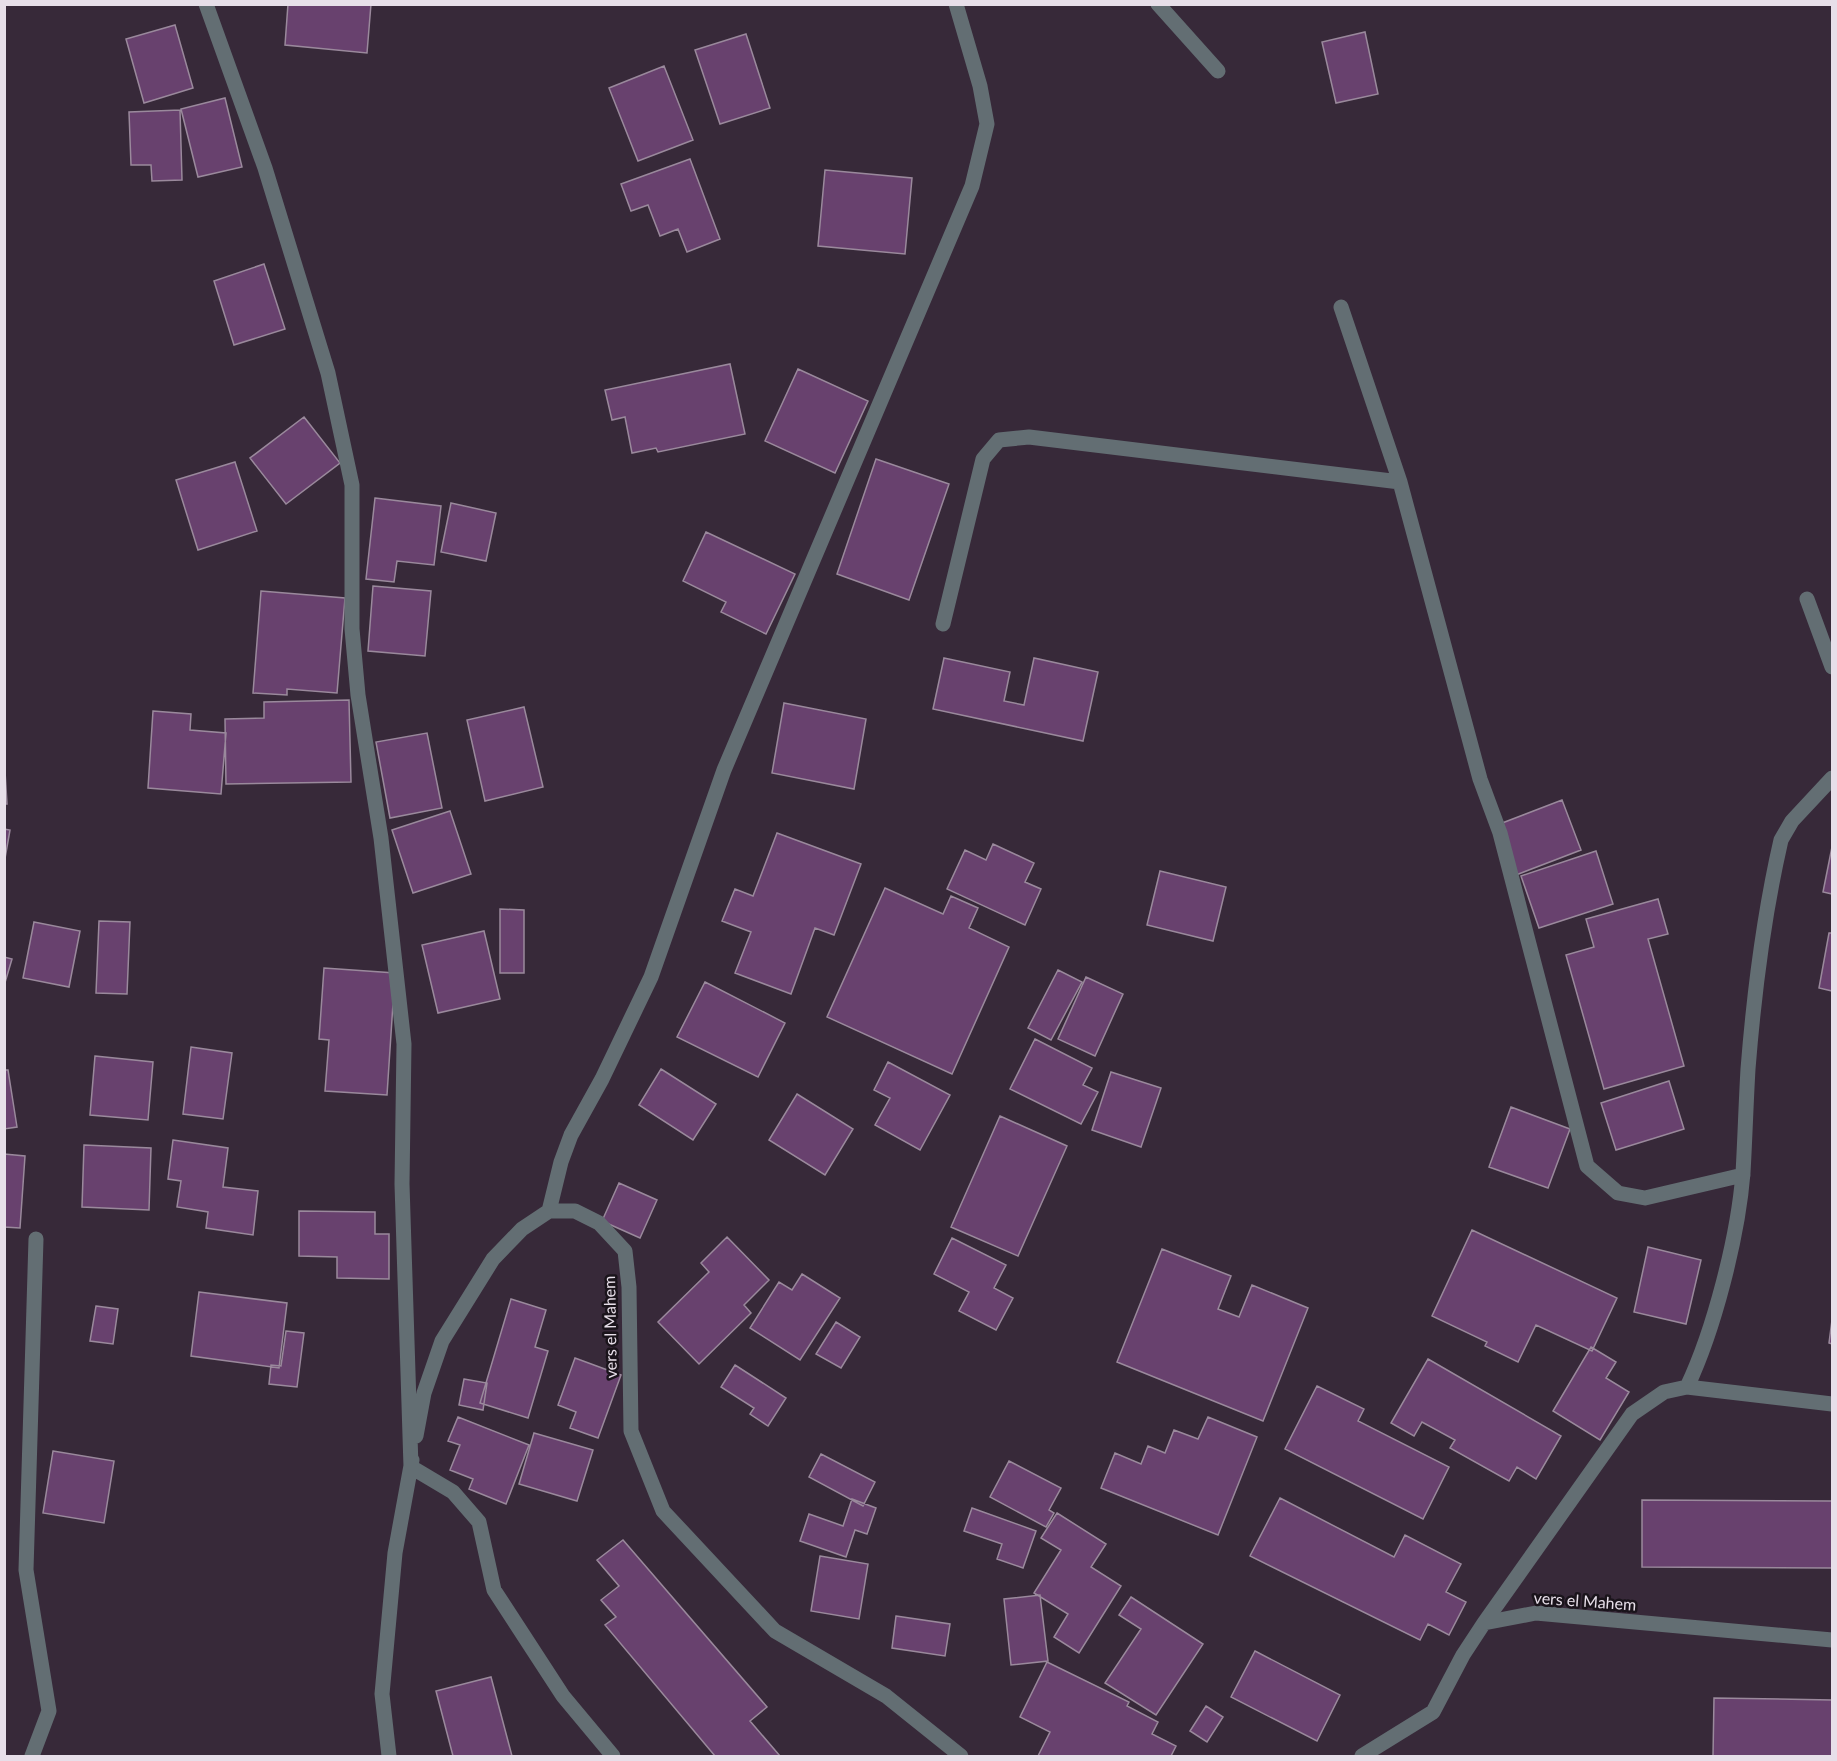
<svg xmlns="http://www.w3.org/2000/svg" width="1837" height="1761" font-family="Lato,sans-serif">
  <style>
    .building { fill: #68416e; stroke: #9a899c; stroke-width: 1.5 }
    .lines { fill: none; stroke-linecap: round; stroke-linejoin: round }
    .minor { stroke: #636e73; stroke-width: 15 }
    .labels { text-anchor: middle; stroke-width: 5; stroke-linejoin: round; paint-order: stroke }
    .street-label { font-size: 16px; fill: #e7dfe9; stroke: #1a141b }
  </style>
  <rect width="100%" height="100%" fill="#372939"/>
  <path class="building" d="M288 4H371L367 53 285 45Z
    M175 25 193 88 144 103 126 39Z
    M1365 32 1378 94 1336 103 1322 42Z
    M746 34 770 108 720 124 695 50Z
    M664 66 693 140 638 161 609 88Z
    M225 98 242 167 198 177 181 109Z
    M180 110 182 180 152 181 151 165H131L129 112Z
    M690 159 720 239 687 252 678 229 660 236 648 205 631 211 621 184Z
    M825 170 912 178 905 254 818 246Z
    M264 264 285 329 234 345 214 281Z
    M730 364 745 434 658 452 656 448 632 453 625 417 612 420 605 390Z
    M798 369 868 401 835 473 765 441Z
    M304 417 340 463 286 504 250 458Z
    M876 459 949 484 909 600 837 574Z
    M235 462 257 531 198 550 176 480Z
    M375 498 441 506 434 565 397 561 394 582 366 579Z
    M451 503 496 513 486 561 441 552Z
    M706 532 795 574 766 634 721 612 726 602 683 581Z
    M373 586 431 591 425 656 368 651Z
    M261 591 345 598 337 693 287 689V695L253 693Z
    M944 658 1010 672 1004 701 1024 705 1034 658 1098 672 1083 741 933 709Z
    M349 700 351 782 226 784 225 719 264 718V702Z
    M784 703 866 719 854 789 772 773Z
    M524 707 543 787 485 801 467 720Z
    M153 711 191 714 190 730 226 733 221 794 148 788Z
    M427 733 442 808 390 818 376 742Z
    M4 755 7 804H4Z
    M1562 800 1581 850 1516 875 1497 825Z
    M450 811 471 874 413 893 392 830Z
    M4 829 10 830 4 864Z
    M777 833 861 864 834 935 815 928 791 994 735 973 751 932 722 921 735 889 753 896Z
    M993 844 1034 863 1025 882 1041 889 1025 925 947 889 965 850 986 860Z
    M1832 847V894L1823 892Z
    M1596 851 1613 904 1539 928 1521 876Z
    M1160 871 1226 887 1213 941 1147 925Z
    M885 888 943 914 951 896 978 908 969 928 1009 947 952 1074 827 1017Z
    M1658 899 1668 934 1648 939 1684 1066 1604 1089 1566 955 1594 947 1586 919Z
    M500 909 524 910V973H500Z
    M99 921 130 922 127 994 96 993Z
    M34 922 80 931 69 987 23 978Z
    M484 931 500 999 438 1013 422 945Z
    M1829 933H1832V991L1819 988Z
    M4 957 12 959 4 986Z
    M324 968 395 973 387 1095 325 1091 329 1040 319 1039Z
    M1058 970 1082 982 1051 1040 1028 1028Z
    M1086 977 1123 994 1095 1056 1058 1039Z
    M705 982 785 1023 758 1077 677 1037Z
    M1035 1039 1092 1068 1083 1085 1098 1092 1081 1124 1010 1089Z
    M191 1047 232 1053 223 1119 183 1114Z
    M95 1056 153 1062 148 1120 90 1115Z
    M888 1062 950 1095 920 1150 875 1125 890 1098 874 1090Z
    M661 1069 716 1104 693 1140 639 1105Z
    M4 1070H8L17 1127 4 1129Z
    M1111 1072 1161 1088 1141 1147 1092 1130Z
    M1669 1081 1684 1129 1616 1150 1601 1103Z
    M797 1094 853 1129 825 1175 769 1140Z
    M1511 1107 1570 1129 1548 1188 1489 1167Z
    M1000 1116 1067 1146 1018 1256 951 1227Z
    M173 1140 228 1148 223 1187 258 1191 253 1235 206 1228 208 1212 177 1207 181 1181 168 1179Z
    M84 1145 151 1148 149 1210 82 1207Z
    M4 1154 25 1156 20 1228 4 1227Z
    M619 1183 657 1200 640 1238 602 1221Z
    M299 1211 375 1212V1234H389V1279L337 1278V1257L299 1256Z
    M1472 1230 1617 1298 1592 1351 1536 1325 1518 1362 1485 1346 1487 1342 1432 1316Z
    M727 1237 769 1280 744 1305 751 1313 699 1364 658 1322 709 1272 701 1263Z
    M952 1238 1006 1265 994 1288 1013 1298 996 1330 959 1311 969 1292 934 1274Z
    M1648 1247 1701 1260 1686 1324 1634 1312Z
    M1162 1249 1231 1276 1218 1309 1239 1317 1252 1285 1308 1308 1263 1421 1117 1362Z
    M802 1274 840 1298 800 1360 750 1328 779 1282 792 1290Z
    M199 1292 287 1303 279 1368 191 1356Z
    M511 1299 546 1310 535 1347 548 1351 528 1418 480 1403Z
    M96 1306 118 1309 113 1344 90 1341Z
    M1832 1320V1344L1829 1343Z
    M836 1322 860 1337 841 1368 816 1354Z
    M286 1331 304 1333 297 1387 269 1384 271 1365 281 1366Z
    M1591 1347 1616 1362 1606 1378 1629 1392 1600 1440 1553 1411Z
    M575 1358 621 1375 598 1438 570 1428 576 1412 558 1405Z
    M1428 1359 1561 1436 1536 1479 1517 1467 1509 1481 1450 1448 1455 1440 1422 1422 1414 1436 1391 1423Z
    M735 1365 786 1398 768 1426 750 1414 754 1408 721 1387Z
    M464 1379 487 1383 483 1410 459 1405Z
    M1317 1386 1364 1409 1358 1421 1449 1467 1423 1519 1285 1449Z
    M458 1417 529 1445 506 1504 469 1489 473 1479 450 1470 460 1445 448 1441Z
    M1208 1417 1257 1437 1218 1535 1101 1488 1115 1453 1141 1464 1148 1446 1165 1453 1174 1430 1198 1439Z
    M534 1433 593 1450 577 1501 519 1484Z
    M53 1451 114 1461 104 1523 43 1513Z
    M821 1454 875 1482 863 1506 809 1477Z
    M1009 1461 1061 1488 1049 1510 1054 1513 1046 1527 990 1497Z
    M1280 1498 1394 1557 1405 1535 1461 1564 1446 1592 1466 1602 1449 1635 1428 1624 1420 1640 1250 1556Z
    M852 1499 876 1508 867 1534 855 1530 846 1557 800 1541 809 1514 843 1526Z
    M1642 1500 1832 1501V1568L1642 1567Z
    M972 1508 1036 1531 1023 1568 997 1559 1002 1544 964 1531Z
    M1057 1513 1106 1544 1091 1567 1121 1586 1079 1653 1054 1637 1068 1614 1034 1593 1061 1550 1041 1538Z
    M623 1540 767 1707 750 1721 780 1756H715L605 1625 616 1617 601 1600 619 1586 597 1560Z
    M820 1556 868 1564 859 1619 811 1611Z
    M1040 1595 1048 1661 1011 1665 1004 1599Z
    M1131 1597 1203 1644 1156 1715 1105 1683 1141 1629 1119 1615Z
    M896 1616 950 1624 945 1656 892 1648Z
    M1255 1651 1340 1695 1317 1741 1231 1697Z
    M1047 1662 1129 1702 1127 1706 1158 1722 1152 1734 1176 1746 1171 1756H1038L1050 1732 1020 1717Z
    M491 1677 512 1756H453L436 1691Z
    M1714 1698 1832 1700V1756H1713Z
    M1206 1706 1223 1717 1207 1742 1190 1731Z"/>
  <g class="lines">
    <path class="minor" d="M206 4 265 168 328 373 352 485V629L358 695 381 838 404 1044 402 1184 411 1467 453 1492 479 1522 494 1590 563 1696 613 1756
      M1158 4 1218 71
      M1341 307 1400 482 1480 779 1500 833 1587 1166 1618 1193 1645 1198 1743 1175
      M1807 599 1832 667
      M943 624 983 459 999 440 1029 437 1400 482
      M549 1211 561 1162 571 1135 602 1079 651 977 724 770 972 186 987 124 980 86 956 4
      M1687 1387C1714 1330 1738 1237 1743 1173 1745 1138 1746 1103 1748 1069 1754 993 1764 914 1781 840L1792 821 1832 778
      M416 1436 424 1393 442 1341 493 1259 522 1229 549 1211H575L599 1223 625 1251 629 1287 631 1431 663 1511 775 1631 886 1696 961 1756
      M1484 1623 1632 1414 1664 1392 1687 1387 1832 1404
      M32 1756 49 1711 26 1570 36 1239
      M389 1756 382 1694 395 1553 412 1460
      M1362 1756 1433 1712 1463 1655 1484 1623 1536 1613 1832 1640"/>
  </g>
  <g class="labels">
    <g class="street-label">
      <text transform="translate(610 1327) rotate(-91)" y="6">vers el Mahem</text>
      <text transform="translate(1585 1601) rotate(4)" y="6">vers el Mahem</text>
    </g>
  </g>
  <rect width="1837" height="1761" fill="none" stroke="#e7dfe9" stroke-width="12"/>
</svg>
